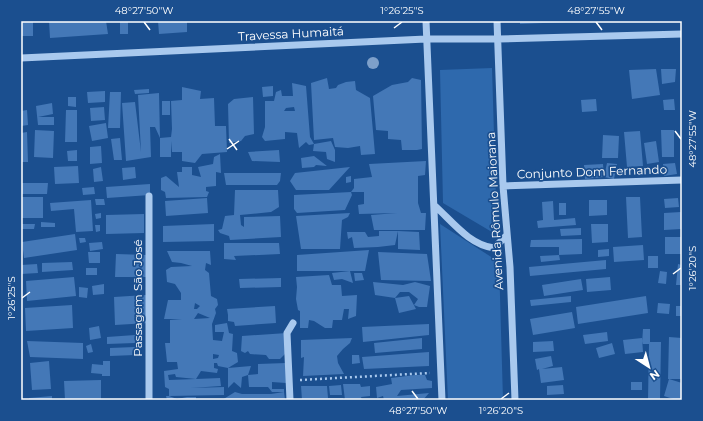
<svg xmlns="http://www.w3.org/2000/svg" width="703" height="421" font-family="Montserrat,sans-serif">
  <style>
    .green { fill: #2e69ad }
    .building { fill: #4478b7; fill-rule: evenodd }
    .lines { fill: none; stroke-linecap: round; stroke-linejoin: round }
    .path { stroke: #a9c9ee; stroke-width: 2.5; stroke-dasharray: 2 3; stroke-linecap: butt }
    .minor { stroke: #a9c9ee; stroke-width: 7 }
    .tree { fill: #7ea0ca }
    .ticks { fill: none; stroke: #fff; stroke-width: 1.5 }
    .labels { text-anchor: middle; stroke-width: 3.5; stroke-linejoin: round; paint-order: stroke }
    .street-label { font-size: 12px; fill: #fff; stroke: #1b4f8f }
    .neatline { fill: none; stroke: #fff; stroke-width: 1.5 }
    .ticks-label { font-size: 10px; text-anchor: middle; fill: #fff }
  </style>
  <rect width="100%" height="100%" fill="#1b4f8f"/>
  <path class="green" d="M492 68 497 235 443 203 440 70Z
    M440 224 499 262 503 400H448Z"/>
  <path class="building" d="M21 21H33V36H21Z
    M49 21H106L108 34 50 38Z
    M120 21H128V34H120Z
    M158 21H187V32L159 34Z
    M520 21H566V22L520 24Z
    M656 69 660 95 632 99 629 70Z
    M661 69H676L675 82 662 84Z
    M327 78 329 89 336 88 338 85 346 82 355 81 356 90 370 98 375 154 361 155 360 146 348 148 335 147 333 138 314 140 311 83Z
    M412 78 421 80 422 149 417 150H402L401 140 388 139V131L376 130 373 96 392 85 408 82Z
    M292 83 306 86 310 137 314 144 309 145 306 142 299 148 297 133 285 132V139L265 141 262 137 265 127V101H274L276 92 281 90 282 96H293ZM294 107 295 111H284L286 108Z
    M273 86V96L263 97 262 87Z
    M182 87 201 91 200 99 214 98 215 126H226L227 152 202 154 195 163 182 161V152H172L171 141V157H160V138L171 137 172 129 171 101 182 100Z
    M149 89V93L135 94 134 90Z
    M105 91V102L88 103 87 92Z
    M110 92H121L120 128H108Z
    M159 93 160 138 155 127H150L151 157 126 161 122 103 135 102 141 152 138 95Z
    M68 97H76V107L68 106Z
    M253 97 254 134 245 136 241 141 229 143 228 104 234 99Z
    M596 99 597 111 582 112 581 100Z
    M674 99 675 110H664L663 100Z
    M162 101H170V115H162Z
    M52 103 53 114 38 117H54V125H38L36 106Z
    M104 107 105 120 91 121 90 108Z
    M27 110 28 125 21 126V111Z
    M66 110H77V142H65Z
    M106 123 108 138 92 141 89 126Z
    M35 130 54 131 53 158 34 157Z
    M661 130H674V157H662Z
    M640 131 643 166 627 167 624 132Z
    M27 132 28 162H21V133Z
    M603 135 619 136 618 158H602Z
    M120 138 122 160H114L111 139Z
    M331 141 335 150V162L327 159 326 152 313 151 314 144Z
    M656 141 659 162 647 164 644 143Z
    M101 146 102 163 90 164V147Z
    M77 150V161H68L67 151Z
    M279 150 280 162 252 161 248 152Z
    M220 154 221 173 216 172V186L206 187V191L209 192 207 197 166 198 165 192 161 190V178L166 176 179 187 177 172H182V167H192V175L201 177 198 167 213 164 214 157Z
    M314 156 327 166 316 165 314 167 302 168 301 158Z
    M426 161 425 175 418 176V203L421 213H426L425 230H374L371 215 397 213 359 214 358 205 364 204V192H351L352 195 345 210 297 213 294 209V195L351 192 354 188V179L372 177 369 164Z
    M607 163 617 164 614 179 604 177 585 179 584 165 603 164 604 177Z
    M675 163 677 174 664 176 663 164Z
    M78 166 79 183 55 184 54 167Z
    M101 167 103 181 94 182 93 169Z
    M135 167 136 178 123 180 122 168Z
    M350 167 329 190H296L290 181 295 173Z
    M224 173H281L280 181 277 185H226Z
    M351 176V182L346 183V177Z
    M21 183H48L47 194H21Z
    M150 184V195L107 198 106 187Z
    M94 187 95 194 83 195 82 188Z
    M235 190H278L279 207 271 212 240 215 241 225 244 227V217L280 216 281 237 230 240 229 236 220 233 218 230 222 229 225 216 234 215Z
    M21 197H43V218H21Z
    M626 197H640L642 237 628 238Z
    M207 198 208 213 166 216 165 201Z
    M678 198 679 207 665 208 664 199Z
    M95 199H104L105 205H96Z
    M91 200 93 231 76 232 74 209 51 211 50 203Z
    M589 200H607V215L589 216Z
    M553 201 554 220 575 218 576 225 538 228 537 221 543 220 542 202Z
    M559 203H566V215H559Z
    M681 212V229L664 230V213Z
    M101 213V218L96 219 95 214Z
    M350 213 348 217 342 220 340 249H301L296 216Z
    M144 214V233L106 234V215Z
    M41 222 55 223V227H41Z
    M21 224H35L34 229H21Z
    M214 224V241L163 242V226Z
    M591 224H608V242L592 243Z
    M95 225H100V231L96 232Z
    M581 228V235L561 236 560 229Z
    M379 231H398L419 232 420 250 398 249V231L395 245 378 247 354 248 352 237 348 239 347 232H365L368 237 379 236Z
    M75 234 77 250 24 258 22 242Z
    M665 237H682V254H665Z
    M79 238H85L86 242 80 243Z
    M582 239V254L559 255V247H530L531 240Z
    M102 242 103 249 90 251 89 243Z
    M224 243H279L280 254 234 256 236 260 224 259Z
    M643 245 644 260 614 262 613 247Z
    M609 249V256L598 257V250Z
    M369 250 365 271H297V255Z
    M167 251H210L211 265 206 263 205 270 209 273 211 296 217 299 218 305 215 309 216 313 212 324 213 340 222 341 224 332H215V325L227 323 229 333 233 334 232 351 237 353 238 362 228 368 251 366 248 375 242 377 241 388 234 382 228 388V368L218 366 217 363H214V368L218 369 217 373 201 371 196 379 176 377 175 374 168 375 169 380 196 379 220 378 221 386 191 388 224 387V395L169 396 177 399 187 397H196V400H167L166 396H169V389L165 387 164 371 178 369 177 362H167L165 343H170V320L182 319H164L168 300H181V293L175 284 167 282 166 270 171 267 192 266 181 263 172 262ZM195 303 200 306 197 309H194ZM198 313 210 318 194 319ZM213 354 219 355 218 358 213 359Z
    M88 252H100V263H89Z
    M378 252 427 254 431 281 381 280Z
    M116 254 147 255 146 277H115Z
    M559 255 560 260 541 262 540 256Z
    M648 256H658V268H648Z
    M606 260V269L530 276 529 267Z
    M72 262 73 270 42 272V263Z
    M37 264 38 273 21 274V265Z
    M678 264 682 265V285H676Z
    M86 268H97V275H86Z
    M350 271 353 283 342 279 334 280 332 273Z
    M660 271 667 272 666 284 658 283Z
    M354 273H362L364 280 355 281Z
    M329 275 332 285H341L342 296 357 295 356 316 348 319 349 309H344L342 320H333L332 328H325L314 321 309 320 308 328H300V311L298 310 296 299 297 287 296 277Z
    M74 277 76 296 27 301 26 281Z
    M610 277 611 290 587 292 586 279Z
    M281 278V287L240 288 239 279Z
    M581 279 583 290 544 296 542 285Z
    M373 282 403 285 415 282 430 286 427 307H419L414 305 418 299 409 292H400L395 298 409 296 416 309 399 313 395 298 375 295Z
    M104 284V294L93 295 92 286Z
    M79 287 88 288 87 298 79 297Z
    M146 295 148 323 115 325 114 297Z
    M571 296V302L531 306 530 300Z
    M646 296 648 313 578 324 576 307Z
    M658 303 670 304 669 314 657 313Z
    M72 305 73 328 26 331 25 308Z
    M275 306 276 323 235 326 234 322 228 321V315L227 309Z
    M676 306H682V316H676Z
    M572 312 575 328 533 335 530 319Z
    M429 324V335L363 342 362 327Z
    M99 326 101 338 90 340 89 328Z
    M643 329H650V342H661L660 400H648L649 344H642Z
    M607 332 608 341 585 344 583 335Z
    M287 333 288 351 280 359H269L266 355 250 354 248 351 245 353 241 351 242 336Z
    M135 335V343L107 344V337Z
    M669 337 682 338V379H668Z
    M352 338 350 343 343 349 337 356 338 363 344 374 303 376 304 357 301 358V340Z
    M422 338V349L375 353 374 343Z
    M642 338 643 352 625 354 623 340Z
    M27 341 83 343V359L30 357Z
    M553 341 554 351 533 352V342Z
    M612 343 615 354 599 358 596 348Z
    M91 344 93 352 88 353 86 346Z
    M135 347V355L110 356V348Z
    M429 352V366L364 369 362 357Z
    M352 355H359L360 363 352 364Z
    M551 356 553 366 542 369 562 367 564 380 541 383 539 369 537 370 535 359Z
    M49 361 51 389 32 390 30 363Z
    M103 361H110V376H102V374L91 373 92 364 103 365Z
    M286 363V383L272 382V389H284V392H272L268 387H249L248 375 258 374V364Z
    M415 375H425L427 380 432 381V388L401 390 397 396 429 393 423 400H384L383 396 377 398 376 387 392 384 391 378Z
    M669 379 682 383V400H676L664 396Z
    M101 380V400H65L64 381Z
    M631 382H642V390H631Z
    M343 384H360L361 387 370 386V396L361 397 362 400H345Z
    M341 385 342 395H330L329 386Z
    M563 385 564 394 547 395V386Z
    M301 386H327L328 398H343V400H302Z
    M235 392 242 394H271L284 392 285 400H222Z
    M52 396V400H29V398Z"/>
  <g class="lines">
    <path class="path" d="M300 380 430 373"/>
    <path class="minor" d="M426 21 442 400
      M497 21 503 186 510 267 515 400
      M21 58 426 39H498L682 34
      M503 186 682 180
      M149 196V400
      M434 205C452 221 469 245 494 248L506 236
      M290 400 287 333 293 323"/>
  </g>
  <circle class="tree" cx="373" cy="63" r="6"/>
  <path class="ticks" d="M144 22 150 30M596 22 602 30M394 28 402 22M675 131 681 139M229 139 237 150M227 149 239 141M673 274 681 268M22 298 30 292M412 391 418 399M501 399 509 393"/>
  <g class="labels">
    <g class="street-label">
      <text transform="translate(291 34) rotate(-3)" y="4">Travessa Humaitá</text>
      <text transform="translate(592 172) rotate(-2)" y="4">Conjunto Dom Fernando</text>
      <text transform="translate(495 211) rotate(-93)" y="4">Avenida Rômulo Maiorana</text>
      <text transform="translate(138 298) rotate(-90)" y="4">Passagem São José</text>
    </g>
  </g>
  <rect width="703" height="421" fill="none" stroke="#1b4f8f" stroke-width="44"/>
  <g transform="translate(649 367) rotate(144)" stroke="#1b4f8f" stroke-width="3" paint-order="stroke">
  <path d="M0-3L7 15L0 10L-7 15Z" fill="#ffffff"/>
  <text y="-6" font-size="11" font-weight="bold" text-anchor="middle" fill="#ffffff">N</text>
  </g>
  <rect x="22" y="22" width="659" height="377" class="neatline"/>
  <g class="ticks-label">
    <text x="144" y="14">48°27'50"W</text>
    <text x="402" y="14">1°26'25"S</text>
    <text x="596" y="14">48°27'55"W</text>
    <text transform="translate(692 139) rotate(-90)" y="4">48°27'55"W</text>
    <text transform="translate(692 268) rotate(-90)" y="4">1°26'20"S</text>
    <text transform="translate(11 298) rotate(-90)" y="4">1°26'25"S</text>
    <text x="418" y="414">48°27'50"W</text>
    <text x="501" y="414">1°26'20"S</text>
  </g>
</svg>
